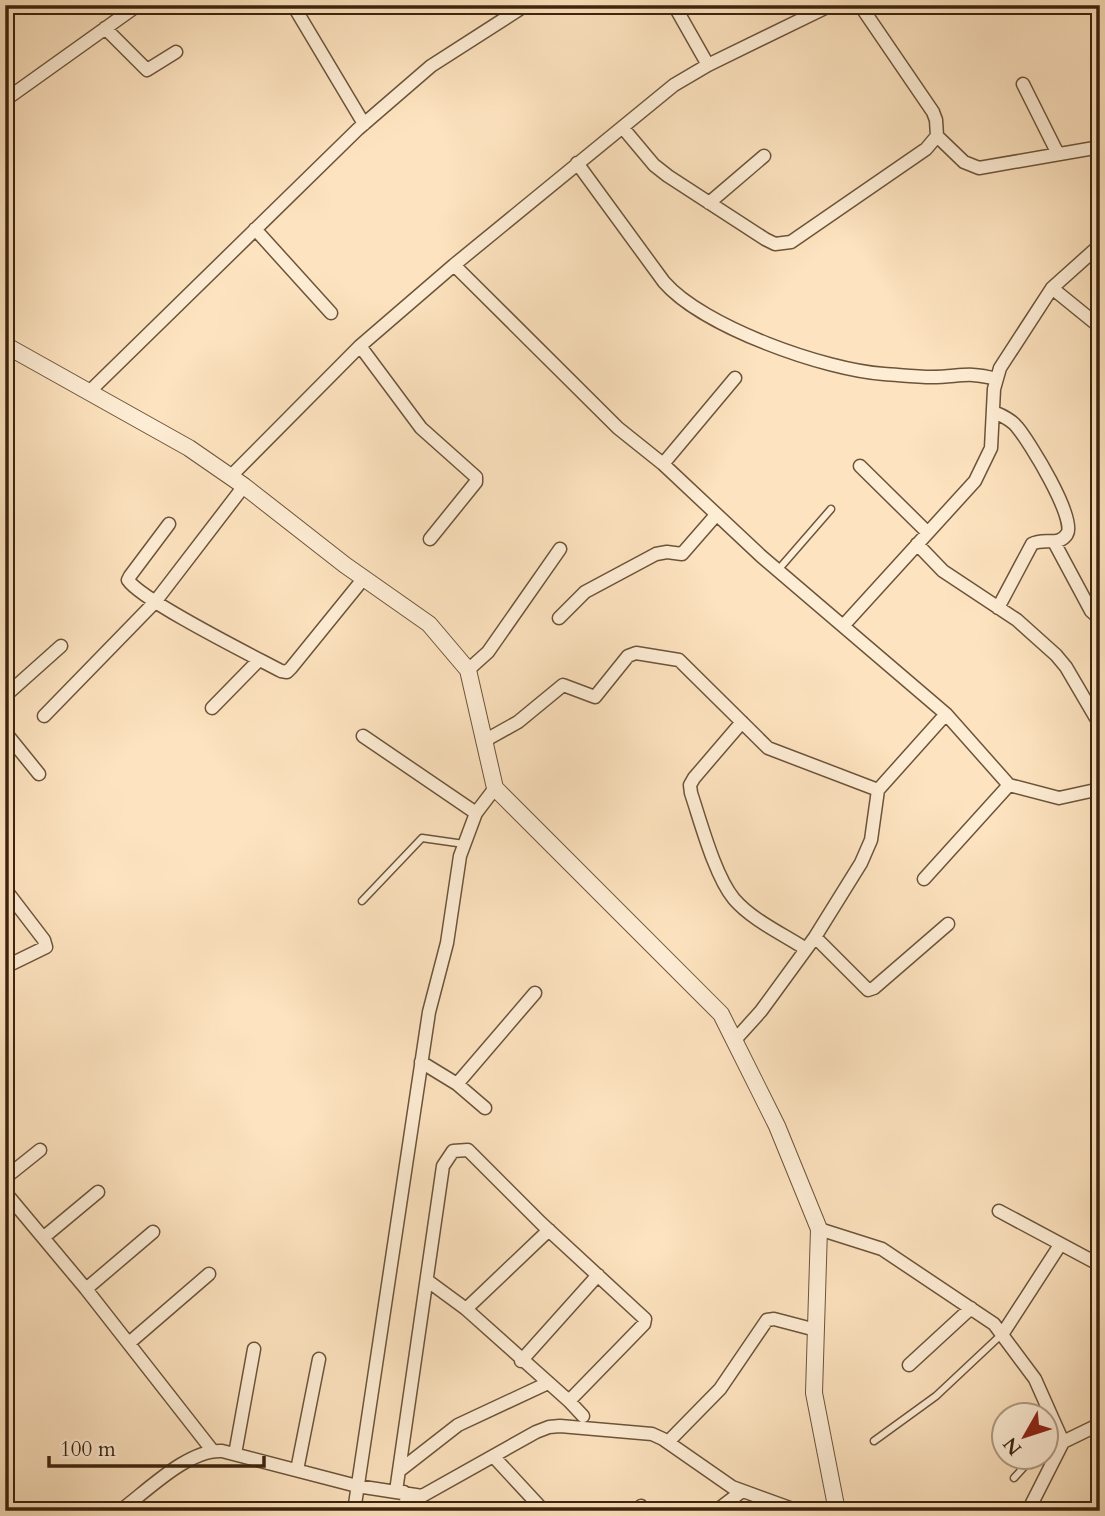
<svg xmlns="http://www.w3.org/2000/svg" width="1105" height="1516" font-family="Cardo,serif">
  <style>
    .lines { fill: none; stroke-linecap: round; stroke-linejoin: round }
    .service-casing { stroke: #6c543a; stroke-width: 9 }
    .minor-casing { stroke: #6c543a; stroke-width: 15 }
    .tertiary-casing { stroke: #6c543a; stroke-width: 18 }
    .service { stroke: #feedd5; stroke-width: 6 }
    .minor { stroke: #feedd5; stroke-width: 12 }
    .tertiary { stroke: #feedd5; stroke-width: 16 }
  </style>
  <rect width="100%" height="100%" fill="#fde3bf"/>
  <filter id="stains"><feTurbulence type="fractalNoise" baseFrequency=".00286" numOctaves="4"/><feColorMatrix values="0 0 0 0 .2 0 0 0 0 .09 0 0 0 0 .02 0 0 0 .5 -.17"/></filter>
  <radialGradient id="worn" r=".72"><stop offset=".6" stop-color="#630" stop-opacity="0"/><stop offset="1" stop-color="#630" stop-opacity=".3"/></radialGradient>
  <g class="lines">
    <g class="service-casing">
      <path id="service" d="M778 570 831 509
        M362 901 422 838 464 844
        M874 1441 936 1396 1001 1335
        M1046 1444 1063 1442
        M1014 1478 1034 1456"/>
    </g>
    <g class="minor-casing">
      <path id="minor" d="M293 5 364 124
        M674 5 708 65
        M105 28 147 70 176 52
        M1023 84 1058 154
        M5 100 138 5
        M623 128 654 165 668 176 765 239 775 244 791 242 926 149 937 136 936 120 933 112 860 5
        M937 136 964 162 979 168 1100 147
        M577 163 664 282C703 327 825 370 884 374 900 375 916 377 932 377 959 377 968 371 996 379
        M709 203 764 156
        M255 229 331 313
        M454 265 618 428 663 464 761 556 946 714 1009 785 1059 798 1100 789
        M1052 288 1100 327
        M360 346 421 428 476 477V482L430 539
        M90 391 358 129 431 66 526 5
        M994 412C1002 416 1011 419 1017 427 1029 441 1077 519 1067 534 1059 547 1044 537 1032 544L998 608
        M663 464 735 378
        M860 466 927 532
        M230 477 360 346 454 265 674 85 708 65 831 5
        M169 524 130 576 128 580C142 601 253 656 281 671L287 672 291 668 364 578
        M1054 542 1091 611 1100 619
        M917 544 943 571 1017 620 1056 655 1066 667 1100 725
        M559 618 585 592 656 554 667 552 682 554 716 515
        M843 626 975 481 991 448 994 389 1000 368 1052 288 1100 245
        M468 670 488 652 560 549
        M5 696 61 646
        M212 708 259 660
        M44 716 155 602 244 486
        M742 722 694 778 690 785 691 793C701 823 715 876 734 899 752 920 783 934 806 949
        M5 732 39 774
        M363 736 476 813
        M484 741 518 722 563 685 595 697 628 656 636 653 679 660 768 748 878 790
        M924 879 1009 785
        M5 889 44 940 46 947 5 967
        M815 937 868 990 874 988 948 924
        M734 1041 761 1011 815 937 861 863 871 840 878 790 946 714
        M421 1062 457 1084 485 1108
        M457 1084 535 993
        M5 1178 40 1150
        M5 1192 86 1289 212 1450
        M999 1211 1100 1265
        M819 1229 882 1249 994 1324 1035 1379 1063 1442 1028 1511
        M44 1237 98 1192
        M428 1281 466 1309 569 1401 583 1416
        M86 1289 153 1232
        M466 1309 549 1230
        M1003 1333 1060 1245
        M129 1343 209 1274
        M521 1361 598 1275
        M909 1365 971 1308
        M668 1442 720 1389 767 1320 774 1319 816 1330
        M1063 1442 1100 1424
        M235 1454 254 1349
        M493 1456 544 1511
        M297 1470 319 1359
        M399 1471 458 1425 548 1383
        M396 1491 443 1166 453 1151 468 1150 541 1223 645 1319 644 1324 569 1401
        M404 1492 410 1511
        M641 1506 645 1511
        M120 1511C147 1491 188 1449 222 1451L357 1486 422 1496 536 1432 549 1427 560 1426 652 1434 663 1439 732 1487 798 1511
        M354 1511 429 1012 447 943 460 856 476 813 495 788
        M716 1511 741 1492"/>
    </g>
    <g class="tertiary-casing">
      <path id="tertiary" d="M5 345 189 448 244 486 345 565 429 624 468 670 495 788 721 1014 777 1126 819 1229 814 1393 837 1511"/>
    </g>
    <use href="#service" class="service"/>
    <use href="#minor" class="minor"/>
    <use href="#tertiary" class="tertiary"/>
  </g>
  <rect width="1105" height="1516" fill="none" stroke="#fde3bf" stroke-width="28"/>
  <rect x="7" y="7" width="1091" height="1502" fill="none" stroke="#3c240d" stroke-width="3.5"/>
  <rect x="14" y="14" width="1077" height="1488" fill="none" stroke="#3c240d" stroke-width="2"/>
  <g transform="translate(1025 1436) rotate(231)"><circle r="33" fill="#feedd5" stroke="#b09d85" stroke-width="2"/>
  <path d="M0-5L12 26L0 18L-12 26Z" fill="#8f2418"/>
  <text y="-10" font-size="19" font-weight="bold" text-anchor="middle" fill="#3c240d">N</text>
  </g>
  <path d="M49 1456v10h215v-10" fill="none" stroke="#3c240d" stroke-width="3.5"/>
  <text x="60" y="1456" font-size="21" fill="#3c240d" stroke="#feedd5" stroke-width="5" paint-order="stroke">100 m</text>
  <rect width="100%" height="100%" filter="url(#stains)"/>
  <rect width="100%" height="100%" fill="url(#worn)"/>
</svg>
